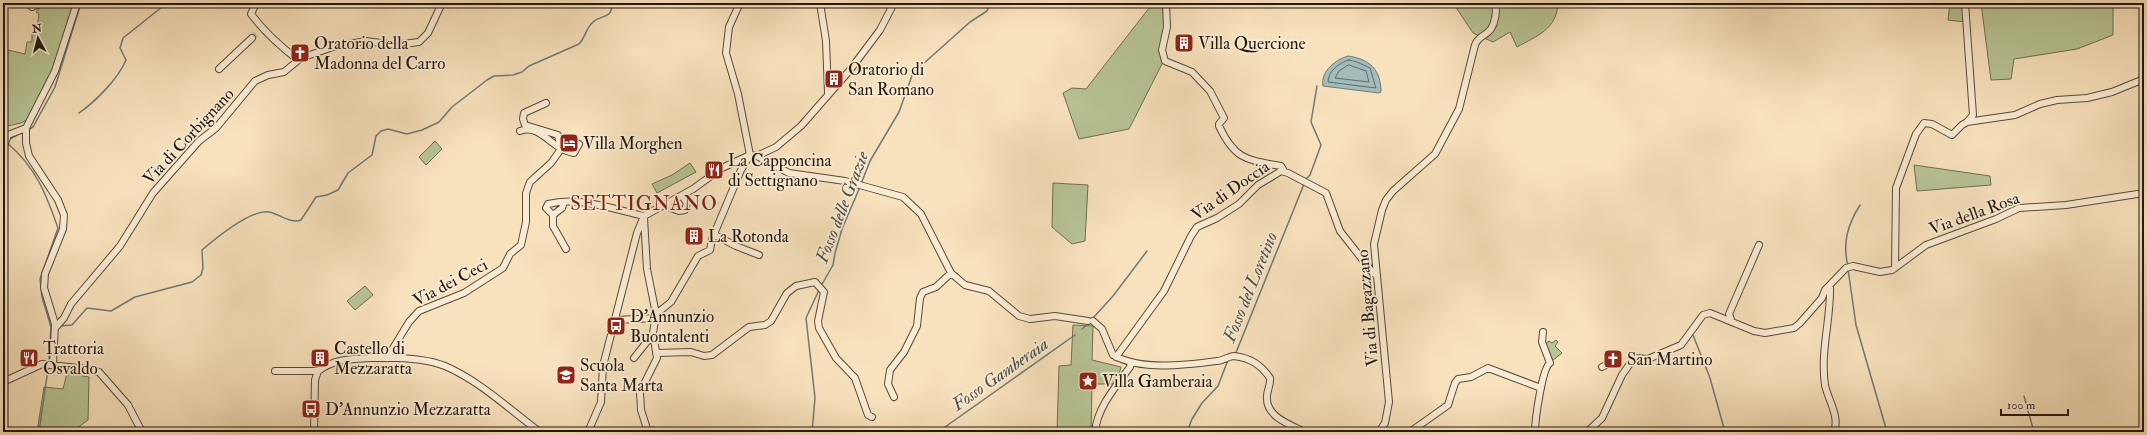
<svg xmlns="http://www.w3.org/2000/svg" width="2147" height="435" font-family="'IM FELL Double Pica',serif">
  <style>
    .green { fill: #b8c495; stroke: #6e6e51 }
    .water { fill: #a1bcbb; stroke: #6f7a75 }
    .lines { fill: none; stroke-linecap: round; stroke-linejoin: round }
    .shore { stroke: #626a64; stroke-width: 1 }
    .stream { stroke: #6f7a75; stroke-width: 1.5 }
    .minor-tunnel { stroke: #cdb99a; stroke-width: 6; stroke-dasharray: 6 3; stroke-linecap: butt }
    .minor-casing { stroke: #584a39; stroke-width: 8 }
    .minor { stroke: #faecd4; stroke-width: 6 }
    .labels { text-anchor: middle; stroke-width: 3.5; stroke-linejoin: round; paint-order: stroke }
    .poi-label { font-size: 17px; fill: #23170d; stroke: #faecd4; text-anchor: start }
    .street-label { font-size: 17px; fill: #23170d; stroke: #faecd4 }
    .water-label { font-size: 18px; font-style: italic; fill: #4f514a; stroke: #faecd4 }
    .quarter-label { font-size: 19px; letter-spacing: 1px; fill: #7a1f14; stroke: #faecd4 }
  </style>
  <rect width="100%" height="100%" fill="#f8e2bd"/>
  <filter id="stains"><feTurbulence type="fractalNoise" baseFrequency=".005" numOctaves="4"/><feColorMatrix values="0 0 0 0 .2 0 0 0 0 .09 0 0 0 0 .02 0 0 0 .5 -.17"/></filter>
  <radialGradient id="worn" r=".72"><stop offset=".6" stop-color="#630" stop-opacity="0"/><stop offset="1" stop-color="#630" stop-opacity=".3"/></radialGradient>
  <path class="green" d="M44 3H74L53 72 30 118 21 123 3 127V30L6 31 4 49 25 54 27 42H32V32L37 27 39 14 36 12Z
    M1153 3H1162L1165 24 1160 51 1163 62 1129 129 1079 139 1063 93 1072 88 1086 89Z
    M1453 3H1558C1557 29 1537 36 1517 47L1510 32 1493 42 1473 33Z
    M1950 3H1971L1965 4V22L1948 20Z
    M1981 3H2113V35L2077 49 2014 59 2011 79 1991 80Z
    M435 141 442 149 426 165 419 157Z
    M690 163 696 172 657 193 652 184 672 175Z
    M1914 165 1990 176 1991 185 1917 191Z
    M1053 183 1088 185 1085 241 1072 244 1052 227Z
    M365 286 373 295 355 310 347 301Z
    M1073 325 1093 326 1092 360 1121 367 1118 378 1114 384H1092L1091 432H1057L1059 366 1071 365Z
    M1556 340 1558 342 1555 346 1562 353 1552 361 1545 344 1549 341 1552 343Z
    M67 373 89 377 88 420 77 428V432H37L44 387 63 389Z"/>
  <path class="water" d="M1348 56C1369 59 1381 69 1381 92L1379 93 1323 86C1320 71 1337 59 1348 56Z"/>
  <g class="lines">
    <path class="shore" d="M1349 60 1357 62 1370 68 1376 88 1328 82C1328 71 1339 63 1349 60Z
      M1349 65 1366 71 1369 82 1335 78 1339 71Z"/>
    <path class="stream" d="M79 113C96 101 118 79 126 60L120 48 123 38 167 3
      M28 130 33 127 55 87 81 3
      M8 140 17 135
      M7 143C36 167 46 194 58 228L40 279 42 297 51 327 49 359
      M1305 180 1310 175 1321 145 1311 122 1317 86
      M861 184 870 161 899 112 913 73 970 22 987 11 990 3
      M1848 266C1842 243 1848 224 1860 205
      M1848 269 1856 325 1887 432
      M821 286 833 265 835 253 842 229 860 187
      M1093 318 1113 296 1147 251
      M60 326 72 325 87 308 111 311 135 297 192 282 201 275 203 268 202 250C215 239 251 209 269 212 280 214 290 224 301 220L316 197 327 195 338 190 348 173 372 155 376 136 381 131 388 129 407 134 422 130 439 122 452 107 487 80 494 76 513 75 522 72 529 66 579 44C585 38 586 28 593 22 602 14 612 20 612 3
      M1082 329 1088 324
      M1693 335 1710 378 1725 432
      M1235 355 1304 184
      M2024 396 2034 432
      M39 432 48 369
      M812 432 815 398 806 318 819 290
      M938 432 1075 335
      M1187 432 1192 419 1202 403 1218 386 1228 360"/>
    <path class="minor-tunnel" d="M252 38 256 34"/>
    <g class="minor-casing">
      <path id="minor" d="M29 3 32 7 43 3
        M256 3 251 14C265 33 280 46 298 60
        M740 3 729 27 726 53 738 94 750 155
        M820 3 826 41 828 93
        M1166 3 1167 27 1162 50 1165 61 1192 72 1210 91 1224 118 1219 124V126C1235 160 1247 160 1281 166L1284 171
        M1965 3 1973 115 1967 122
        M219 69 252 38
        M546 103 524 113 523 119 525 125 558 135 561 149
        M520 131C537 124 548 142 562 149 566 151 570 152 574 153L579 144
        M3 149 8 135 26 128
        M757 156 789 173 845 181 903 197 921 214 951 273 965 285 989 291 1019 316 1030 319 1055 316 1088 321
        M564 202 562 208 553 215V226L566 249
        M663 205 679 211 685 210 687 203 682 196
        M553 215 546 208 548 204C580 196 613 209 644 216L693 189 722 168 750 155 757 156 776 147 801 126 850 70 880 30 894 3
        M644 218 647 269 656 314 653 333 657 358 640 392 641 410 648 432
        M715 235 736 246 759 255
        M1895 268 1896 188 1916 134 1924 123 1932 124 1952 135 1962 125 1967 122 2015 115 2040 104 2057 100 2087 98 2112 92 2144 79
        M1830 287C1831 319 1820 351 1825 385 1828 400 1840 416 1834 432
        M656 314 671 302 698 256 710 250 712 239 741 170 750 155
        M616 320 656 318
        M1093 321 1102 329 1113 355C1141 371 1186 365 1217 361 1223 361 1229 356 1234 356 1251 358 1261 365 1270 378 1271 385 1267 390 1267 396 1265 417 1291 425 1305 432
        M1732 322 1729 314 1759 245
        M56 327 64 318 71 304 120 246 153 193 199 141 216 128 255 81 268 75 284 72 301 58 333 47 366 41 395 45 419 42 428 33 442 3
        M657 353 691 352 704 356 712 355 749 327 765 325 771 321 787 293 796 286 815 282 824 292 818 321 819 328 836 358 855 378 868 415 872 417
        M1116 357 1164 291 1191 236 1197 227 1217 218 1239 204 1258 185 1281 171 1288 173 1326 193 1340 231 1373 273 1377 275
        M387 358 409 322 419 311 464 293 503 268 510 254 521 245 526 222V193L530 182 551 163 561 149
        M634 358 653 334
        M53 365 55 324 44 288 45 274 63 229 64 215 58 200 29 156 26 143V128L55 71 77 3
        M1602 367 1606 365
        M275 371H318
        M3 382 42 364 87 369 99 372 128 405 142 432
        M894 397 888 384 890 370 904 352 917 326 920 298 923 292 936 287 951 273
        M648 430 661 432
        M314 432 315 380 318 371C334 359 351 359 370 358 394 357 423 357 445 366 480 381 510 410 540 432
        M588 432 601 402 603 366 637 233 644 216
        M1095 432C1097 408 1116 386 1130 367L1131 362
        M1379 432 1385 423 1389 402 1375 255 1374 244 1382 210 1386 200 1393 191 1435 154 1459 109 1475 45C1478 36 1486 36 1491 29 1496 21 1496 12 1496 3
        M1410 432 1448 405 1455 383 1458 379 1471 377 1488 368 1541 388
        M1535 432C1535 421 1542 368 1550 363L1542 342 1543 332
        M1587 432 1602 418 1622 375 1634 358 1648 359 1681 345 1703 315 1710 313 1754 331 1765 333 1794 328 1800 323 1822 298 1825 290 1846 268 1853 266 1880 272 1892 270 1926 245 1996 219 2019 208 2066 205 2144 193"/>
    </g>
    <use href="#minor" class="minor"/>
  </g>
  <defs>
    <g id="building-square" transform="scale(1)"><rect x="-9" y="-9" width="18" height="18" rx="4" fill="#8f2418" stroke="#faecd4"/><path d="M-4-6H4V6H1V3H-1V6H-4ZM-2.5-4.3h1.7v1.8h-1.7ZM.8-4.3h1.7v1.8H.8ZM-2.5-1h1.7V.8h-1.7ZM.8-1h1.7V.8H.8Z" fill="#fff"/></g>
    <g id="church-square" transform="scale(1)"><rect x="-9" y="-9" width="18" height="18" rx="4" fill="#8f2418" stroke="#faecd4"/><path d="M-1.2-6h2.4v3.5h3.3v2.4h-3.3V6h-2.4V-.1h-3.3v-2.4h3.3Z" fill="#fff"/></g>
    <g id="hotel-square" transform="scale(1)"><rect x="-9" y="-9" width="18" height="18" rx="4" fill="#8f2418" stroke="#faecd4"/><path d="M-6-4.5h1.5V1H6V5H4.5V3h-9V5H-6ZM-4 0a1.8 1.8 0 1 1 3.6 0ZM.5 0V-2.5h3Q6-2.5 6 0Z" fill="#fff"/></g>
    <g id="restaurant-square" transform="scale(1)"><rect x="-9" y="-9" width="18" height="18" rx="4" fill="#8f2418" stroke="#faecd4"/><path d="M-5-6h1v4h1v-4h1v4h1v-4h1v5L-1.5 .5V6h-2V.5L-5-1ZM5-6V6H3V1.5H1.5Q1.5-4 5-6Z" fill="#fff"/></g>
    <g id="bus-square" transform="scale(1)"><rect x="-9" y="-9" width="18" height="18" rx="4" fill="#8f2418" stroke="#faecd4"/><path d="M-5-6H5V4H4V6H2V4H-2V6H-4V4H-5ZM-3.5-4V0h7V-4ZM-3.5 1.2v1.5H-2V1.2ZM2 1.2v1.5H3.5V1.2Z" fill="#fff"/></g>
    <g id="school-square" transform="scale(1)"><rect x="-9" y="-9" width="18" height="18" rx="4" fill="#8f2418" stroke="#faecd4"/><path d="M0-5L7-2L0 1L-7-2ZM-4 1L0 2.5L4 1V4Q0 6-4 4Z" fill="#fff"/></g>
    <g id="sight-square" transform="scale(1)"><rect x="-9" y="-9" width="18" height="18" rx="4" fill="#8f2418" stroke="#faecd4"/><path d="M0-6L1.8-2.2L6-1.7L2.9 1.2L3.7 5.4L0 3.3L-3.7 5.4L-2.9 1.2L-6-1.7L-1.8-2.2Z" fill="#fff"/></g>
  </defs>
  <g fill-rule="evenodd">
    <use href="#building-square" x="1184" y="43"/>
    <use href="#church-square" x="300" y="53"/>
    <use href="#building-square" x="834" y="79"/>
    <use href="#hotel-square" x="569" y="143"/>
    <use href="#restaurant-square" x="714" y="170"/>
    <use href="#building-square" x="694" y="236"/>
    <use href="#bus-square" x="616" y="326"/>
    <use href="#restaurant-square" x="29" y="358"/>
    <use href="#building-square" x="320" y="358"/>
    <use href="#church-square" x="1613" y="359"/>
    <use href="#school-square" x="566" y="375"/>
    <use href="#sight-square" x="1088" y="381"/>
    <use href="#bus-square" x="311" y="409"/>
  </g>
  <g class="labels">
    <g class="poi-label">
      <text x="314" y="49">Oratorio della<tspan x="314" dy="20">Madonna del Carro</tspan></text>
      <text x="1198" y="49">Villa Quercione</text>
      <text x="848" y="75">Oratorio di<tspan x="848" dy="20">San Romano</tspan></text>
      <text x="583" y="149">Villa Morghen</text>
      <text x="728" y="166">La Capponcina<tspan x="728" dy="20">di Settignano</tspan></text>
      <text x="708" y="242">La Rotonda</text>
      <text x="630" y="322">D'Annunzio<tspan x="630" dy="20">Buontalenti</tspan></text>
      <text x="43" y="354">Trattoria<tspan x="43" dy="20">Osvaldo</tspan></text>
      <text x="334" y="354">Castello di<tspan x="334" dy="20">Mezzaratta</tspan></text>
      <text x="1627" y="365">San Martino</text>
      <text x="580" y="371">Scuola<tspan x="580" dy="20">Santa Marta</tspan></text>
      <text x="1102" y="387">Villa Gamberaia</text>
      <text x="325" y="415">D'Annunzio Mezzaratta</text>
    </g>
    <g class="street-label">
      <text transform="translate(188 136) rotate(-47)" y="6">Via di Corbignano</text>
      <text transform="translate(1230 190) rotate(-35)" y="6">Via di Doccia</text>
      <text transform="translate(1974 213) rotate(-20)" y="6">Via della Rosa</text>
      <text transform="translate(450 282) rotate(-28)" y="6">Via dei Ceci</text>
      <text transform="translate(1367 308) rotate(-95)" y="6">Via di Bagazzano</text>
    </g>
    <g class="water-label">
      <text transform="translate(842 207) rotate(-69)" y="6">Fosso delle Grazie</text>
      <text transform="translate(1250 287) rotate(-68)" y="6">Fosso del Loretino</text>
      <text transform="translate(1000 374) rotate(-35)" y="6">Fosso Gamberaia</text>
    </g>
    <g class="quarter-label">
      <text x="644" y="210">SETTIGNANO</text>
    </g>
  </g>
  <rect width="2147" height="435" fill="none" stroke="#f8e2bd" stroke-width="16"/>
  <rect x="4" y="4" width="2139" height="427" fill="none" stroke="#23170d" stroke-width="2"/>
  <rect x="8" y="8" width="2131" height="419" fill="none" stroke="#23170d"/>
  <g transform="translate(38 38) rotate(353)" stroke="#faecd4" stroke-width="3" paint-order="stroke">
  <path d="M0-3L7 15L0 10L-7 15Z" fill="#23170d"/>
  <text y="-6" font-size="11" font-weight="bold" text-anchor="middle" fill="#23170d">N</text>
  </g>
  <path d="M2001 409v6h67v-6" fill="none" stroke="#23170d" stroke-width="2"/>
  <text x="2007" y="409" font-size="12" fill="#23170d" stroke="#faecd4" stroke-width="3" paint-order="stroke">100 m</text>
  <rect width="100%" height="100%" filter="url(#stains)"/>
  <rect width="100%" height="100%" fill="url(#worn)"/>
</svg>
